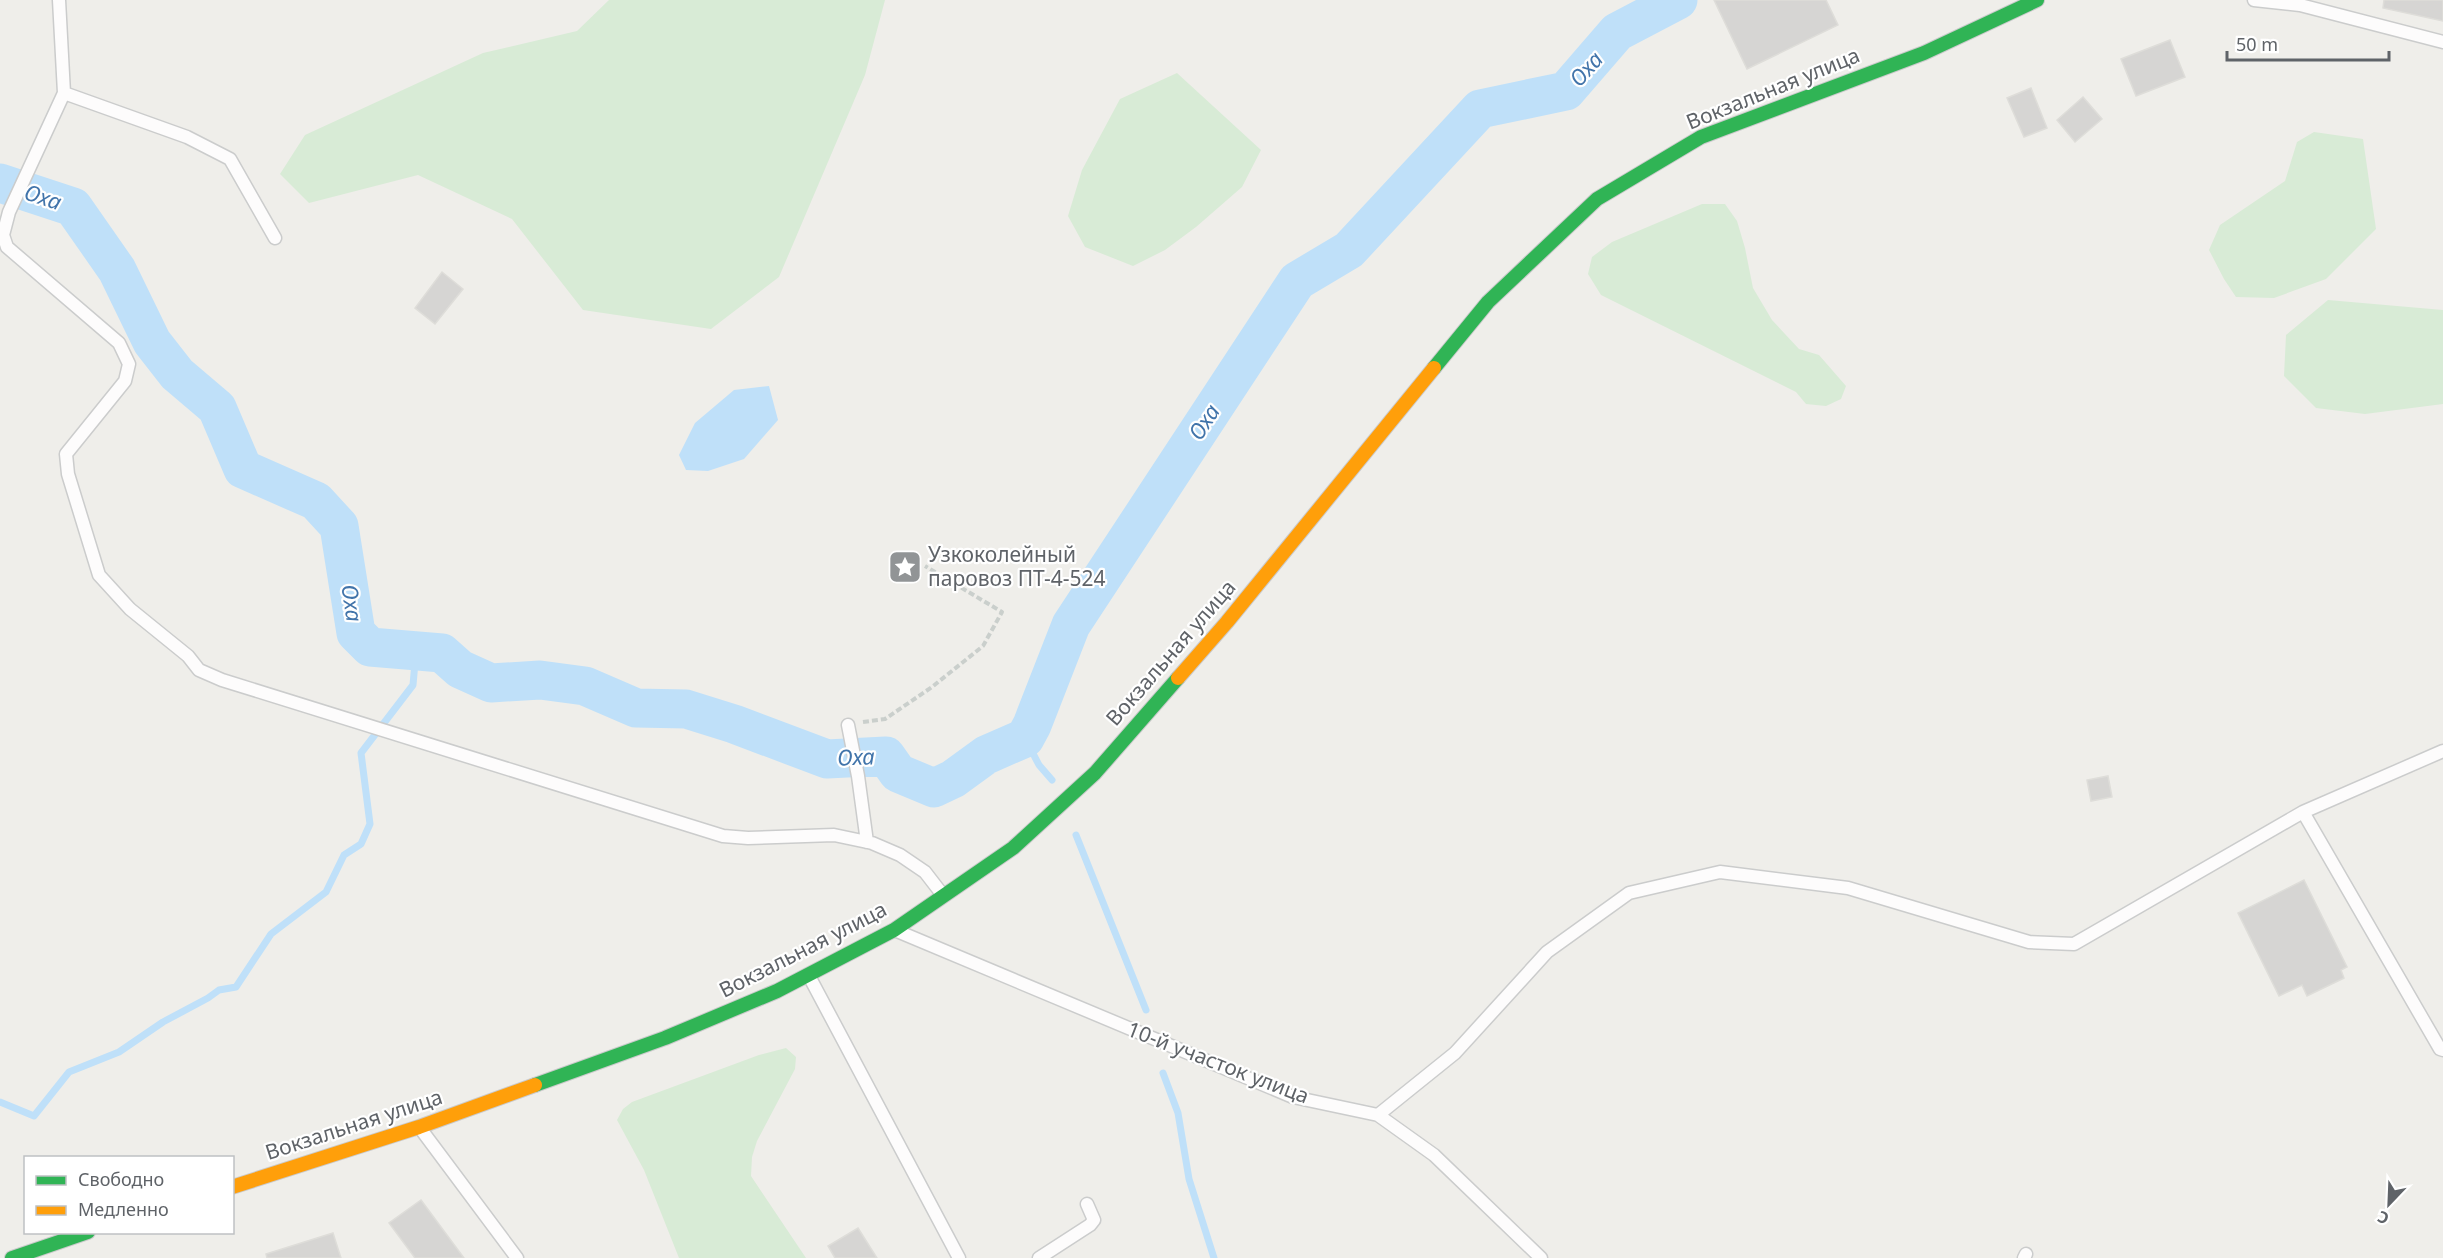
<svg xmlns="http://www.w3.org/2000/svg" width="2443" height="1258" font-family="'Noto Sans',sans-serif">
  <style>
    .green { fill: #d8ebd6 }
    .water { fill: #bfe0f9 }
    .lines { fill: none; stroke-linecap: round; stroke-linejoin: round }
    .stream { stroke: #bfe0f9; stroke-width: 7 }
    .river { stroke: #bfe0f9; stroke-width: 39 }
    .building { fill: #d6d5d3; stroke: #deddd9; stroke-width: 1.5 }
    .lane-casing { stroke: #cbcccc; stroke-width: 15 }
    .fast-casing { stroke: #cacacb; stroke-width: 16 }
    .slow-casing { stroke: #cacacb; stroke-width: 16 }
    .path { stroke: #cacfcc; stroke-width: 4; stroke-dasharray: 6 3; stroke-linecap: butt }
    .lane { stroke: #fdfcfc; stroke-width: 12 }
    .fast { stroke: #30b455; stroke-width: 14 }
    .slow { stroke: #ff9f0a; stroke-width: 14 }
    .labels { text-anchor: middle; stroke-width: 4.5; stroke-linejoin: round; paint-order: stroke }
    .street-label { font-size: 21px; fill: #5f6368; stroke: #fff }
    .poi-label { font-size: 21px; fill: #5f6368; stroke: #fff; text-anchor: start }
    .water-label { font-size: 22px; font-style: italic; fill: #4174aa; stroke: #fff }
  </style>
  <rect width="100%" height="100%" fill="#efeeea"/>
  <path class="green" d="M609 0H885L865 75 779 277 711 329 583 310 512 219 418 175 309 203 280 174 305 135 483 53 577 31Z
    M1177 73 1261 150 1242 187 1196 227 1165 250 1133 266 1085 247 1068 216 1082 170 1120 99Z
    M2314 132 2363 139 2376 229 2326 279 2274 298 2236 297 2224 279 2209 250 2220 225 2285 181 2297 142Z
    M1702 204H1725L1737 221 1745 248 1753 288 1772 320 1799 349 1819 355 1846 386 1841 399 1826 406 1806 404 1796 392 1601 295 1588 274 1592 257 1612 242Z
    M2328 300 2443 310V404L2365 414 2316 408 2284 376 2286 335Z
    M786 1048 796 1057 795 1069 757 1141 752 1157 751 1176 806 1258H679L644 1170 617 1120 623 1109 632 1102 759 1055Z"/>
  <path class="water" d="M769 386 778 420 744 459 708 471 686 470 679 455 695 423 734 390Z"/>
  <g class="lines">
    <path class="stream" d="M1025 738 1039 765 1052 780
      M1076 835 1146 1010
      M1163 1073 1178 1113 1189 1179 1214 1258
      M0 1102 34 1116 69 1072 119 1052 163 1022 208 998 219 990 236 987 271 934 326 892 344 855 361 844 370 824 361 753 413 685 416 651"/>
    <path class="river" d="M0 183 73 207 117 270 152 342 177 374 217 408 243 469 316 501 339 526 356 633 370 647 442 653 460 669 491 683 540 680 585 686 636 708 686 709 734 724 827 759 886 756 898 773 934 788 953 779 986 755 1025 738 1032 725 1071 625 1297 281 1349 250 1480 109 1566 91 1617 32 1678 0"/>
  </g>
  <path class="building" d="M1714 0H1826L1838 25 1747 69Z
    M2384 0H2443V21L2383 8Z
    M2170 40 2185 77 2136 96 2121 59Z
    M2031 88 2047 128 2024 137 2007 98Z
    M2083 97 2102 119 2075 142 2057 120Z
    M442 272 463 289 435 324 415 308Z
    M2108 776 2112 797 2091 801 2087 780Z
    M2304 880 2347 967 2341 970 2344 978 2307 996 2302 985 2279 996 2238 913Z
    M421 1200 464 1258H415L389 1223Z
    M858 1228 877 1258H835L828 1246Z
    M333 1233 341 1258H267L266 1254Z"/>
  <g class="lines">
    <g class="lane-casing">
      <path id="lane" d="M59 0 64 93 9 212 3 235 7 247 119 343 129 364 125 381 66 454 68 474 99 575 130 609 188 656 199 670 222 680 723 836 748 838 834 835 872 843 900 855 925 872 942 894
        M2254 0 2300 5 2443 42
        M64 93 187 137 230 159 275 238
        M848 725 858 776 867 842
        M2303 812 2443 751
        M897 931 1293 1097 1378 1115 1434 1155 1541 1258
        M809 976 959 1258
        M1378 1115 1455 1053 1547 952 1629 893 1720 872 1848 888 2029 942 2074 944 2303 812 2440 1049 2443 1050
        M420 1128 517 1258
        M1039 1258 1090 1225 1094 1220 1087 1204
        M2024 1258 2026 1254"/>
    </g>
    <g class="fast-casing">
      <path id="fast" d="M1434 368 1488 302 1597 199 1701 137 1924 53 2037 0
        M535 1085 665 1038 777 991 894 930 1013 848 1095 773 1178 678
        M12 1258 88 1232"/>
    </g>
    <g class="slow-casing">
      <path id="slow" d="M1178 678 1227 622 1434 368
        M232 1187 419 1127 535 1085"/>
    </g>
    <path class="path" d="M863 722 885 719 932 687 983 646 1002 612 925 566"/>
    <use href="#lane" class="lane"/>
    <use href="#fast" class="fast"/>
    <use href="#slow" class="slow"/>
  </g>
  <defs>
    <g id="sight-square" transform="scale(1.725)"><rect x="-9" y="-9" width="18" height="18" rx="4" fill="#919496" stroke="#fff"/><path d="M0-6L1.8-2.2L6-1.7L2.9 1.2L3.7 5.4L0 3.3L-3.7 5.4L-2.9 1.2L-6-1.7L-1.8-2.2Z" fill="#fff"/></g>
  </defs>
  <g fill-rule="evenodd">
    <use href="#sight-square" x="905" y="567"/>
  </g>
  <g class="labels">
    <g class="street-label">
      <text transform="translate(1773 89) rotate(-22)" y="7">Вокзальная улица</text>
      <text transform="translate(1171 653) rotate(-49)" y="7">Вокзальная улица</text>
      <text transform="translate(803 950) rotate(-27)" y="7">Вокзальная улица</text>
      <text transform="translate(1218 1063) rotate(21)" y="7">10-й участок улица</text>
      <text transform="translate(354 1125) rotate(-18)" y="7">Вокзальная улица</text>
    </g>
    <g class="poi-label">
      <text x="928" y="562">Узкоколейный<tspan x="928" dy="24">паровоз ПТ-4-524</tspan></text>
    </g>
    <g class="water-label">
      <text transform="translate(1586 69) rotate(-49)" y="8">Оха</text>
      <text transform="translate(43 197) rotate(18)" y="8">Оха</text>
      <text transform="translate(1204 422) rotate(-57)" y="8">Оха</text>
      <text transform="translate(352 603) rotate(81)" y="8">Оха</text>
      <text transform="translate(856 757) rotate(-2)" y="8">Оха</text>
    </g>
  </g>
  <rect x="24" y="1156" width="210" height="78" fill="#ffffff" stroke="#bfc1c3" stroke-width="1.5"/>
  <rect x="36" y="1176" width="30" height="9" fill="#30b455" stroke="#bfc1c3" stroke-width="1.5"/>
  <text x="78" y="1186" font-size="18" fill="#5f6368">Свободно</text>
  <rect x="36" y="1206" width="30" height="9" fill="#ff9f0a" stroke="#bfc1c3" stroke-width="1.5"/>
  <text x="78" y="1216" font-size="18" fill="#5f6368">Медленно</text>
  <g transform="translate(2389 1204) rotate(203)" stroke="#ffffff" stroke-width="4.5" paint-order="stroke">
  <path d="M0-4.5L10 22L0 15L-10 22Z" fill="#5f6368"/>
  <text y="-9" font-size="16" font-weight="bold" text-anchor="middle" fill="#5f6368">С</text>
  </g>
  <path d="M2227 51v9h162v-9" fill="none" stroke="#5f6368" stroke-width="3"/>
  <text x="2236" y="51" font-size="18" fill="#5f6368" stroke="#ffffff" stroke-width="4.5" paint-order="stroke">50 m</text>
</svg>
